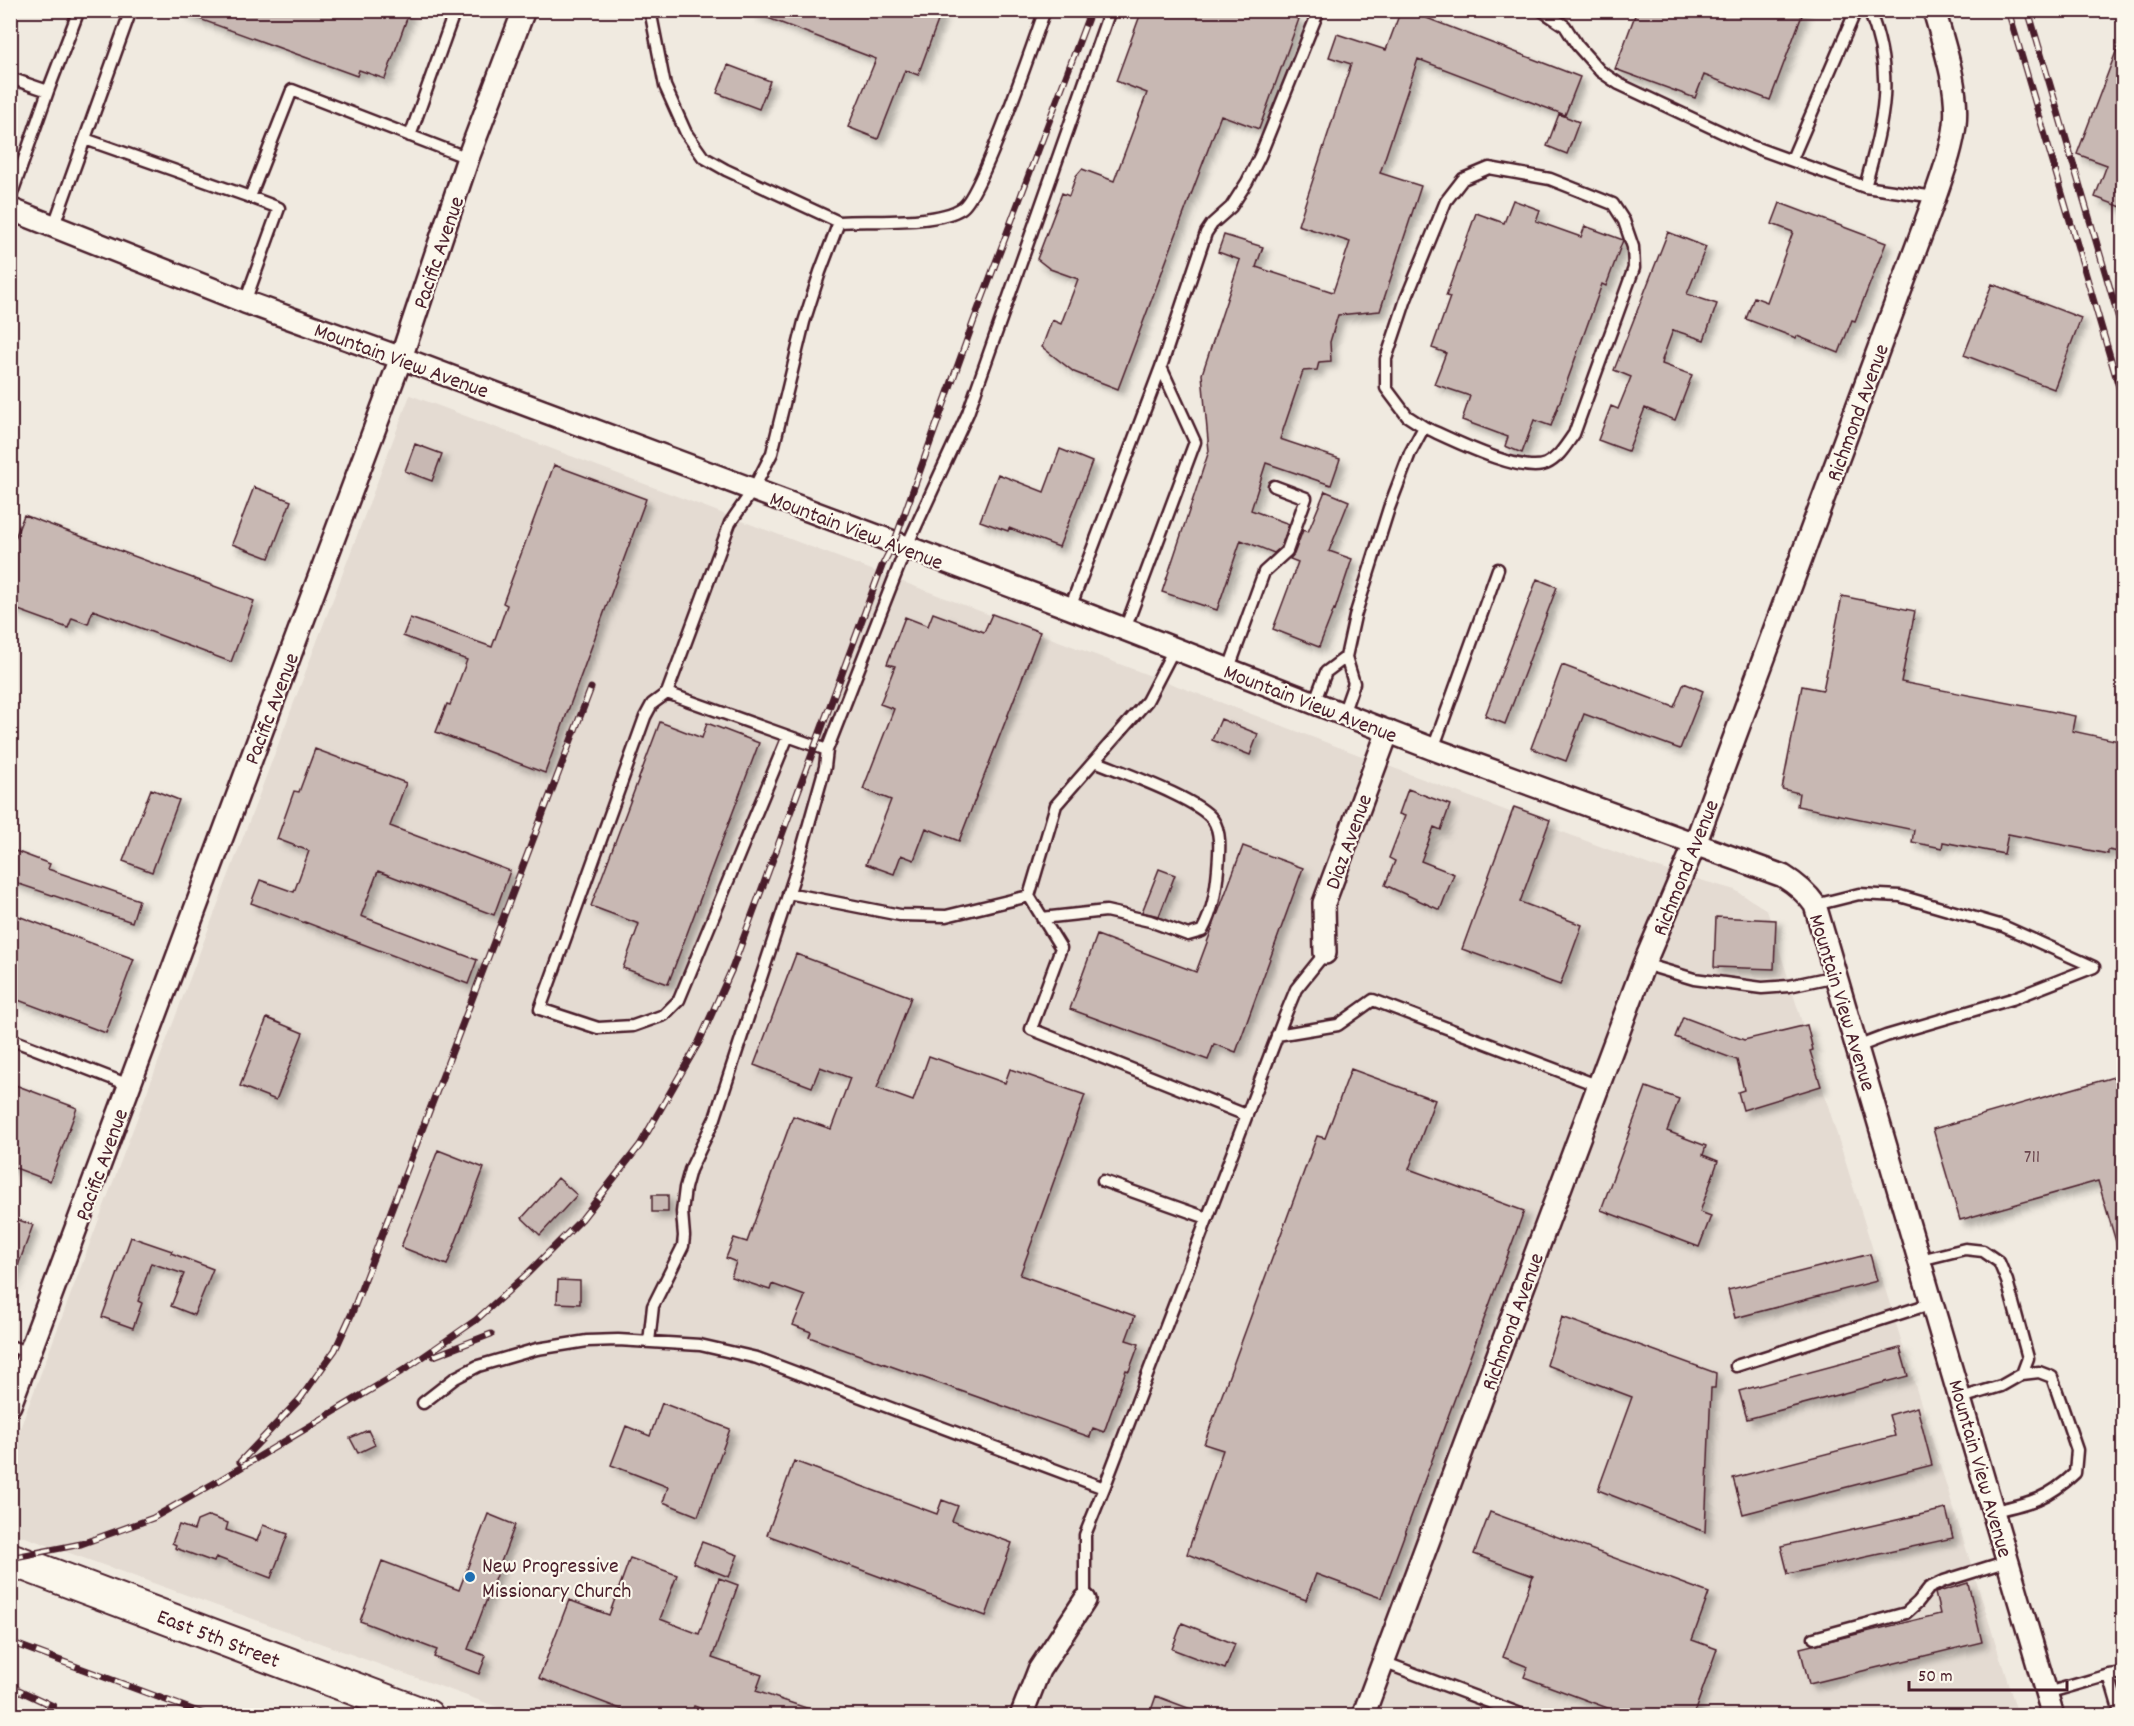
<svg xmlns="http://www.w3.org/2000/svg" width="2134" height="1726" font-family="Dekko,sans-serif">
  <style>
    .built { fill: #e4dbd2 }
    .building { fill: #c8b8b3; stroke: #4a1f2b; stroke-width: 1.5; filter: url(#shadow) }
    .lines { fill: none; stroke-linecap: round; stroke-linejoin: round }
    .lane-casing { stroke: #4a1f2b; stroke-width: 15 }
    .street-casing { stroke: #4a1f2b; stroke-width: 26 }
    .secondary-casing { stroke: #4a1f2b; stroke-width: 36 }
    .lane { stroke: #fbf7ec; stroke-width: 10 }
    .street { stroke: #fbf7ec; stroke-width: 21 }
    .secondary { stroke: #fbf7ec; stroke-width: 32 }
    .rail-casing { stroke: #4a1f2b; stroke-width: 7 }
    .rail { stroke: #fbf7ec; stroke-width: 4.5; stroke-dasharray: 14; stroke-linecap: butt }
    .poi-dot { fill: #1f6fb2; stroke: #fbf7ec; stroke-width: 2 }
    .labels { text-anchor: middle; stroke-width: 4.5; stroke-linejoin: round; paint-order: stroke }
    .number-label { font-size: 20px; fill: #6a454d }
    .street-label { font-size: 22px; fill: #4a1f2b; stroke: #fbf7ec }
    .poi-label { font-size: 22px; fill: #4a1f2b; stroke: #fbf7ec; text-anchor: start }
  </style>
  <defs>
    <filter id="shadow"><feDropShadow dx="5.5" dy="5.5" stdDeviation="3" flood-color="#0004"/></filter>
  </defs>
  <rect width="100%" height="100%" fill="#f0eae0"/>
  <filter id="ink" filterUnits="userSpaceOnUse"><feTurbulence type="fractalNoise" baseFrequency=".0167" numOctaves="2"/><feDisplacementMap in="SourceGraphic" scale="12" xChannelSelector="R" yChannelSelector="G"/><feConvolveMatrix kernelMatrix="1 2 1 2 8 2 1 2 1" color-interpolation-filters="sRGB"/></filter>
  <g filter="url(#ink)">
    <path class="built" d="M410 395 1652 866 1735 890 1767 910 2018 1715H520L11 1532 10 1455Z"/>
    <path class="building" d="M183 10H410L385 79 359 70 357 76 183 13Z
      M752 10H942L918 75 905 70 878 139 848 127 876 59 752 12Z
      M1142 10H1278L1299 19 1259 129 1221 115 1118 389 1074 372 1042 347 1052 320 1061 324 1078 279 1050 269 1037 259 1062 193 1069 196 1076 176 1082 169 1114 181 1147 93 1116 81Z
      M1401 10H1406L1580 77 1565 115 1418 59 1380 173 1421 186 1380 311 1338 315 1330 342 1331 361 1319 362 1317 370 1303 371 1280 439 1340 459 1331 485 1266 463 1251 510 1289 524 1281 547 1274 553 1241 540 1217 610 1162 592 1209 451 1202 374 1240 260 1218 252 1224 235 1263 247 1256 267 1333 292 1350 242 1298 225 1351 64 1329 57 1337 34 1386 50Z
      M1637 10H1804L1770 100 1704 75 1695 98 1615 69Z
      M2122 36H2124V208L2095 197 2107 165 2077 154Z
      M728 65 770 81 759 109 717 93Z
      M1559 114 1579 122 1567 154 1547 146Z
      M1513 200 1540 210 1536 221 1581 237 1585 226 1623 240 1606 286 1602 284 1551 426 1534 420 1522 453 1505 446 1508 437 1462 420 1470 396 1434 384 1446 353 1432 348 1450 297 1446 296 1476 213 1504 223Z
      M1780 203 1886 243 1855 321 1852 320 1839 353 1797 336 1796 338 1746 319 1754 297 1767 302 1793 232 1772 224Z
      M1668 232 1706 247 1687 294 1717 304 1704 340 1673 330 1662 360H1663L1662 364 1692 375 1675 420 1645 408 1628 451 1598 440 1611 406 1618 409 1631 377 1614 370Z
      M1992 284 2081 318 2054 389 1964 355Z
      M415 444 442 454 432 481 405 471Z
      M1060 449 1092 462 1059 547 1009 528 1008 531 980 521 998 474 1044 492Z
      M554 465 646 499 545 773 436 732 447 704 450 705 467 660 403 636 410 618 492 647 507 605 503 603Z
      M254 487 291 501 269 558 232 544Z
      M1325 491 1349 501 1329 551 1352 559 1335 610 1334 609 1319 647 1273 629 1298 562 1290 559 1294 554 1303 530 1308 532Z
      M24 515 254 601 231 662 93 610 88 624 72 618 68 628 10 607V551Z
      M1537 579 1557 587 1505 724 1485 716Z
      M1842 596 1915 611 1901 682 2075 716 2072 731 2124 742V853L2108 850V854L2008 834 2004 854 1943 842 1942 848 1912 842 1914 830 1797 806 1799 793 1782 789 1802 686 1823 690Z
      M933 613 984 632 992 614 1040 632 959 841 926 828 914 860 901 855 894 874 866 864 891 800 863 789 894 709 880 704 895 666 887 664 905 617 928 626Z
      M1562 665 1674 707 1684 683 1703 691 1680 749 1584 714 1566 761 1531 748Z
      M1221 719 1258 734 1250 755 1212 740Z
      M660 722 702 738 707 723 759 743 668 984 623 968 639 924 591 906Z
      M315 749 406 783 390 826 510 871 494 915 378 871 361 916 477 960 468 984 305 922V923L251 903 260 880 294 892 309 851 277 839 294 791 299 792Z
      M151 789 179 800 152 872 123 861Z
      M1408 789 1450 805 1441 830 1434 827 1421 861 1454 874 1440 910 1385 885 1395 861 1389 858 1405 816 1399 814Z
      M1514 807 1550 820 1520 902 1582 925 1560 985 1462 949Z
      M1243 846 1303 868 1236 1052 1214 1044 1208 1060 1070 1009 1097 935 1196 972Z
      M10 849 50 864 48 869 139 900 132 922 10 881Z
      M1159 869 1175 875 1159 916 1142 912Z
      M10 913 134 959 106 1033 10 997Z
      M1716 917 1776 920 1774 969 1714 967Z
      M796 954 911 997 877 1088 913 1101 929 1056 1005 1083 1010 1069 1085 1095 1020 1275 1135 1316 1126 1340 1139 1344 1129 1371 1126 1370 1104 1432 1093 1428 1090 1437 809 1337 811 1332 793 1325 805 1296 772 1284 770 1290 731 1277 736 1262 726 1258 734 1238 747 1242 793 1116 831 1129 850 1078 820 1067 812 1087 754 1065Z
      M1683 1017 1744 1040 1807 1025 1813 1050 1810 1051 1821 1086 1743 1110 1738 1092 1744 1090 1737 1060 1675 1037Z
      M267 1018 303 1033 276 1100 240 1086Z
      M1351 1069 1435 1100 1409 1169 1524 1211 1381 1598 1316 1574 1306 1600 1187 1554 1223 1450 1204 1444 1317 1136 1325 1138Z
      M2124 1074V1251L2119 1252 2098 1181 1960 1220 1933 1129Z
      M10 1083 77 1108 50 1181 10 1166Z
      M1646 1087 1679 1099 1667 1131 1706 1146 1703 1155 1718 1161 1700 1212 1711 1216 1699 1247 1601 1210Z
      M438 1150 484 1168 447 1265 401 1247Z
      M558 1178 577 1195 540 1235 522 1218Z
      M652 1195H668V1212H652Z
      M10 1217 33 1225 12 1282 10 1281Z
      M131 1237 172 1251 171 1253 213 1269 194 1315 171 1306 184 1274 151 1263 138 1301 142 1303 133 1328 102 1317Z
      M1870 1254 1877 1281 1735 1318 1728 1290Z
      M558 1280 580 1281V1304L557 1303Z
      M1562 1317 1716 1373 1715 1388H1711L1705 1532 1598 1490 1632 1397 1547 1365Z
      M1900 1348 1908 1376 1747 1419 1739 1391Z
      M662 1403 730 1429 698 1516 663 1502 668 1487 611 1465 626 1426 650 1436Z
      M1917 1407 1932 1465 1743 1514 1733 1478 1895 1436 1889 1415Z
      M368 1430 375 1445 358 1453 350 1438Z
      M794 1461 937 1514 942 1500 958 1506 952 1521 1012 1543 986 1616 767 1535Z
      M1946 1509 1953 1538 1788 1574 1781 1546Z
      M1490 1512 1709 1593 1692 1640 1717 1649 1693 1716H1629L1524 1677 1528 1667 1503 1657 1533 1576 1474 1554Z
      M488 1514 515 1525 468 1649 486 1656 479 1674 434 1657 437 1650 360 1621 382 1561 459 1590Z
      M209 1516 228 1523 226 1530 257 1541 263 1525 288 1534 271 1578 216 1557 214 1562 175 1548 176 1545 172 1543 179 1525 194 1530 197 1521Z
      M702 1542 738 1555 729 1577 693 1563Z
      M630 1558 677 1575 660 1619 699 1634 719 1578 738 1585 712 1658 762 1675 756 1691 821 1713 820 1716H721L694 1706 690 1716H639L539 1678 569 1600 609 1615Z
      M1968 1583 1982 1642 1809 1684 1800 1648 1940 1614 1935 1593Z
      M1182 1623 1235 1644 1225 1669 1172 1649Z
      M1156 1696 1204 1714V1716H1149Z"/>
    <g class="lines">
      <g class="lane-casing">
        <path id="lane" d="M650 10 665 86 686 133 703 157 726 170 839 222
          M1045 10C1033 43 982 195 962 208 937 225 869 220 839 222L820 272 804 322 772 453 753 490 730 523 667 693 827 750 906 548 968 413 1110 10
          M1541 10 1565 26 1577 45 1600 71 1619 84 1751 146 1865 187 1935 197
          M10 78 48 91 10 199
          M48 91 79 10
          M410 136 455 10
          M85 139 250 197 292 90 468 158
          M1792 159 1856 10
          M1865 187C1883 121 1896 77 1869 10
          M54 225 131 10
          M245 302 279 208 250 197
          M1161 367 1206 233 1212 224 1231 207 1247 182 1260 156 1319 10
          M1070 608 1161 367 1195 442 1125 629
          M1174 649 1147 701 1056 805 1029 896 1061 948 1031 1029 1246 1115
          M1228 671 1264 572 1287 551 1306 498 1274 486
          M667 693 652 704 645 717 540 1009 598 1028 633 1026 664 1015 679 1000 788 736
          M1314 703 1326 672 1346 657
          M1343 714 1354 683 1346 657 1355 616 1389 508 1410 453 1424 427C1449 438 1521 475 1546 464 1559 458 1566 445 1574 434L1634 268 1633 247 1624 221 1613 204 1550 179 1489 168 1463 179 1446 201 1406 299 1386 359V388L1407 416 1424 427
          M1433 749 1498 569
          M788 893 900 915 946 916 1029 896
          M1815 905 1859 894 1900 896 2003 926 2094 967
          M1042 918 1106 911 1150 921 1188 935 1202 931C1213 911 1216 891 1218 869 1219 854 1222 833 1213 820 1199 799 1121 772 1095 761
          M1644 964 1694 979 1762 988 1789 986 1836 976
          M1277 1035 1338 1025 1373 1000 1599 1086
          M10 1039 129 1085
          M1857 1047 1886 1036 2012 999 2094 967
          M1103 1181 1207 1218
          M1920 1260 1965 1249 1983 1251 1999 1262 2007 1281 2028 1358 2022 1374 2001 1386 1961 1398
          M649 1342 653 1306 683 1246 684 1236 682 1212 685 1188 690 1170 715 1118 794 877 825 767 827 750
          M10 1346 30 1353
          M1736 1366 1933 1303
          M423 1403 455 1378 478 1366 537 1349 587 1341 618 1340 700 1345 757 1358 1104 1488 1085 1535V1600
          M1104 1488 1284 1018 1296 989 1325 953
          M1994 1511C2030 1503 2048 1499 2075 1473L2077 1450 2052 1377 2039 1372 2022 1374
          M1814 1638 1906 1613 1918 1602 1929 1588 1944 1581 2008 1561
          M1383 1662 1526 1716
          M2109 1675 2121 1716
          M2047 1693 2109 1675 2124 1673"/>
      </g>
      <g class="street-casing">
        <path id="street" d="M10 209 245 302 401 358 1070 608 1433 749 1783 876C1796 884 1806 892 1815 905L2053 1716
          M1325 953 1324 903 1388 731
          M10 1405 401 358 468 158 524 10
          M1021 1716 1039 1670 1085 1600
          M1363 1716 1644 964 1695 844 1935 197C1943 173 1952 150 1955 125 1959 87 1944 46 1934 10"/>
      </g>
      <g class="secondary-casing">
        <path id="secondary" d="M10 1559 427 1716"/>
      </g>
      <use href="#lane" class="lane"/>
      <use href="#street" class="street"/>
      <use href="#secondary" class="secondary"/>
      <g class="rail-casing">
        <path id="rail" d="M2008 10 2124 404
          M2028 10 2124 336
          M434 1356 491 1334
          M240 1462 300 1399 335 1350 352 1313 591 688
          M10 1558 81 1544 153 1518 220 1480 407 1368 476 1320 526 1275 582 1219 640 1145 699 1042 732 969 882 566 894 543 973 323 1091 10
          M10 1642 209 1716
          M10 1686 53 1706"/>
      </g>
      <use href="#rail" class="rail"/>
    </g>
  </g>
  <circle class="poi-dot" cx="470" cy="1577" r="6"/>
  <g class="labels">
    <g class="number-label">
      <text x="2032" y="1162">711</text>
    </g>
    <g class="street-label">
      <text transform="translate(437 252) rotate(-71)" y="8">Pacific Avenue</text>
      <text transform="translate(402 359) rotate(20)" y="8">Mountain View Avenue</text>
      <text transform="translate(1856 412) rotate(-70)" y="8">Richmond Avenue</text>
      <text transform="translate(857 529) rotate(21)" y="8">Mountain View Avenue</text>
      <text transform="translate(1311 702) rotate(21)" y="8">Mountain View Avenue</text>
      <text transform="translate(270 708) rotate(-69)" y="8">Pacific Avenue</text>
      <text transform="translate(1347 841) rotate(-70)" y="8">Diaz Avenue</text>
      <text transform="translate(1684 867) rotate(-68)" y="8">Richmond Avenue</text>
      <text transform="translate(1844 1002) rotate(73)" y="8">Mountain View Avenue</text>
      <text transform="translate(100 1164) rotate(-70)" y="8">Pacific Avenue</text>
      <text transform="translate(1511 1321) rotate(-70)" y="8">Richmond Avenue</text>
      <text transform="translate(1982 1468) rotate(74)" y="8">Mountain View Avenue</text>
      <text transform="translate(219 1637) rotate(21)" y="8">East 5th Street</text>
    </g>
    <g class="poi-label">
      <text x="482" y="1572">New Progressive<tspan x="482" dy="25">Missionary Church</tspan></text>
    </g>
  </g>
  <rect width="2134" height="1726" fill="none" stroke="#fbf7ec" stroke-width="36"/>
  <rect x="18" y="18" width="2098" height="1690" fill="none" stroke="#4a1f2b" stroke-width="2" filter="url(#ink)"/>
  <path d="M1909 1681v9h158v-9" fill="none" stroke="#4a1f2b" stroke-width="3"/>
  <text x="1918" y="1681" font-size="18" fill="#4a1f2b" stroke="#fbf7ec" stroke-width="4.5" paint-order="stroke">50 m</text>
</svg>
